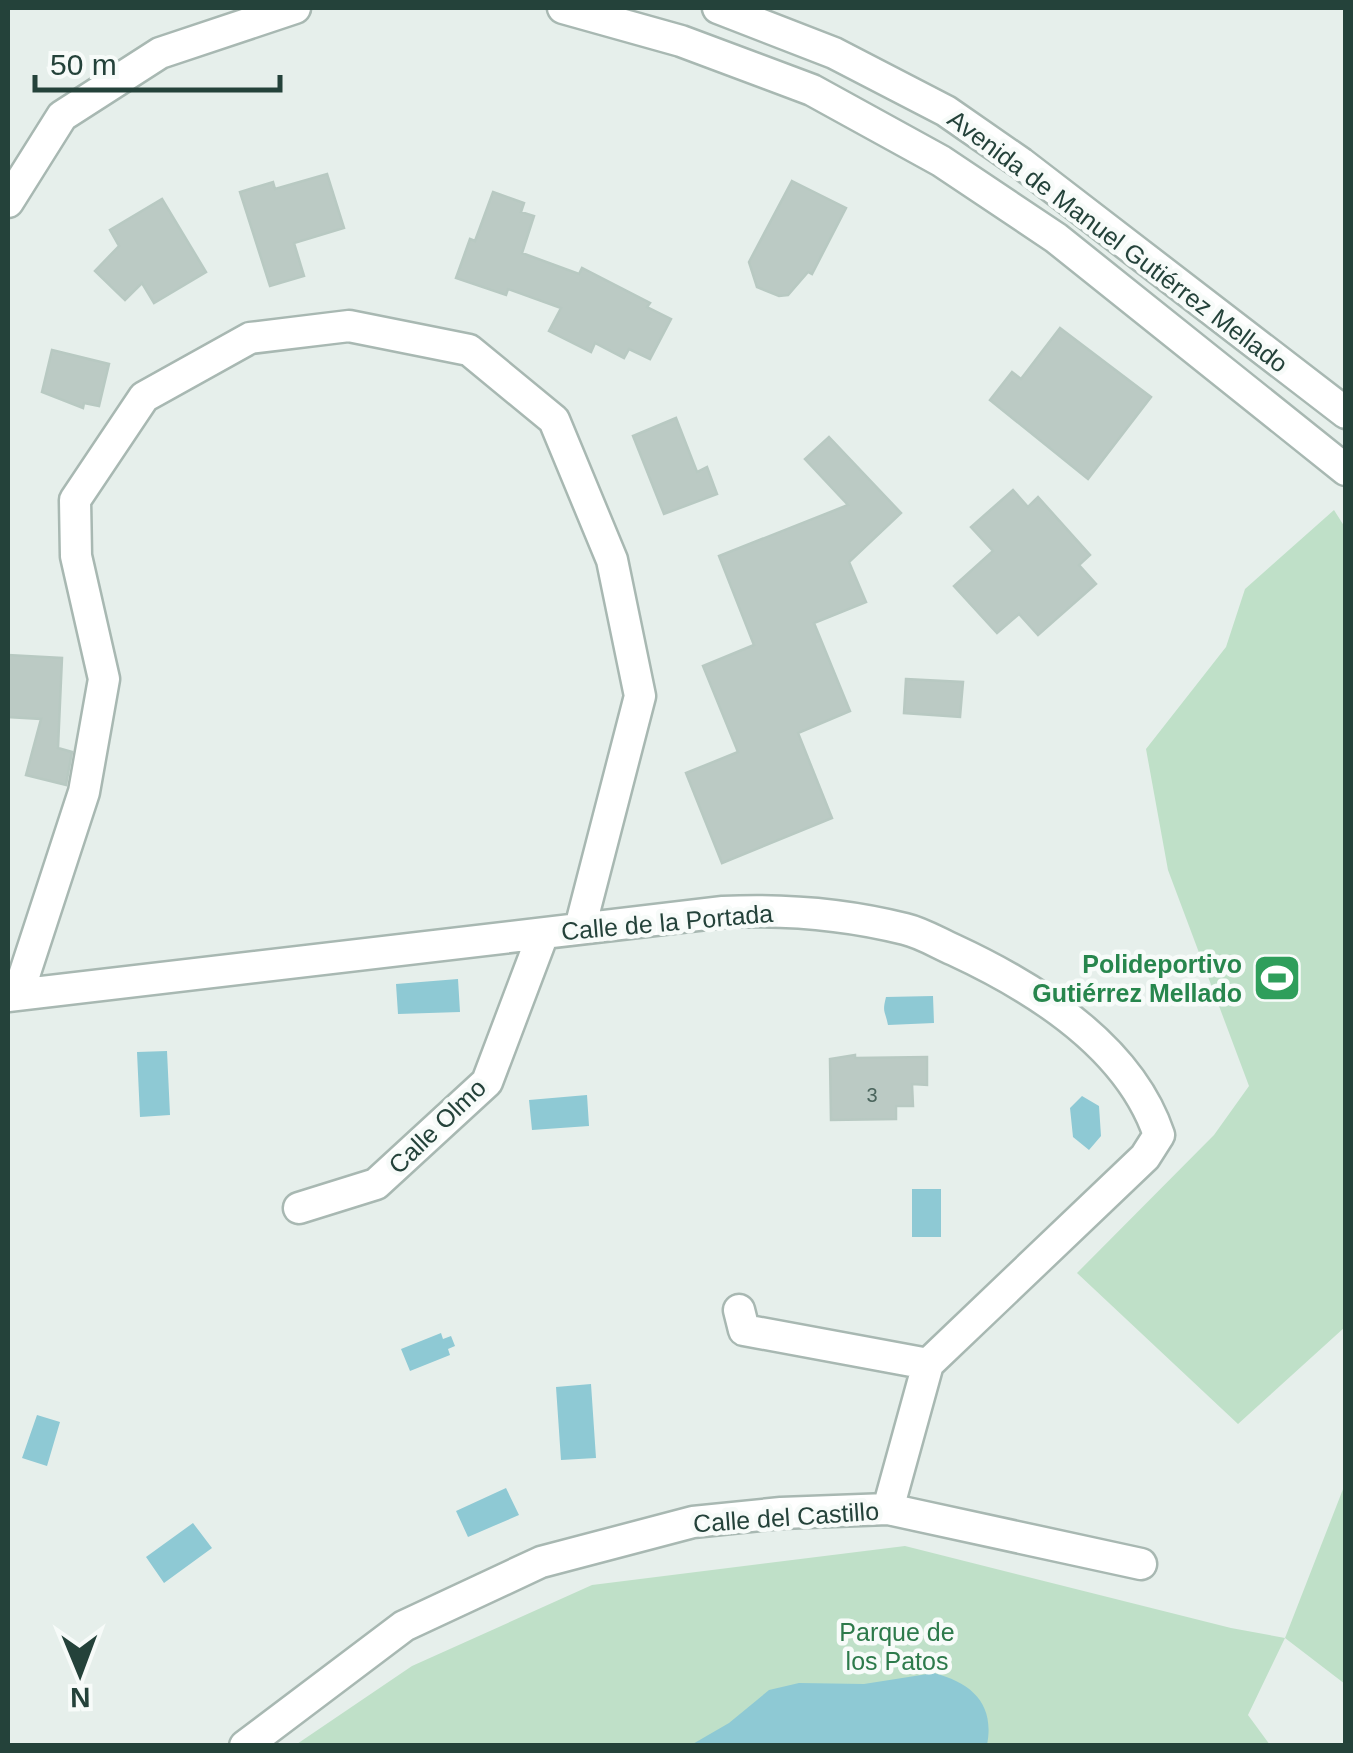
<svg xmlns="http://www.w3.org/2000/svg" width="1353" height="1753" font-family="Helvetica,sans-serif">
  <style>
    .green { fill: #bfe0c8 }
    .water { fill: #8ec9d4 }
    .building { fill: #bbcac4; stroke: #b8c9c2; stroke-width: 2.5 }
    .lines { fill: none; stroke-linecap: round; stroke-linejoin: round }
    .minor-casing { stroke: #a8b8b2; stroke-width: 35 }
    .minor { stroke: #fff; stroke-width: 30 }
    .labels { text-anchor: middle; stroke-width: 9; stroke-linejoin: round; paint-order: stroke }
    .number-label { font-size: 20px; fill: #4a645c }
    .street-label { font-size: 25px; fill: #24423a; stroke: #f7fbf9 }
    .leisure-label { font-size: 25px; font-weight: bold; fill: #27864d; stroke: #f7fbf9; text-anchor: end }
    .park-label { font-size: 25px; fill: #2d7a4b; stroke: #f7fbf9 }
  </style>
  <rect width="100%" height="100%" fill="#e6efeb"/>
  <path class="green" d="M1334 510 1346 529 1345 1327 1238 1424 1077 1273 1214 1135 1249 1086 1168 870 1146 749 1226 647 1245 589Z
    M1345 1484V1684L1285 1638 1248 1715 1270 1745 294 1746 412 1666 592 1585 905 1546 1231 1628 1285 1638Z"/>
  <path class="water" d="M458 979 460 1012 398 1014 396 984Z
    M933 996 934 1023 888 1025C885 1010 882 1013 886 997Z
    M167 1051 170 1115 140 1117 137 1052Z
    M587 1095 589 1126 532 1130 529 1100Z
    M1082 1096 1099 1106 1101 1136 1089 1150 1073 1137 1070 1108Z
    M912 1189H941V1237H912Z
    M441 1333 443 1339 451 1336 455 1346 448 1349 450 1355 410 1371 401 1349Z
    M591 1384 596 1458 561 1460 556 1387Z
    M37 1415 60 1422 47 1466 22 1458Z
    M506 1488 519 1515 468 1537 456 1511Z
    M193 1523 212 1548 164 1583 146 1557Z
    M934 1673C972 1683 995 1704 987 1745H691L729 1723 769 1690 799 1683 864 1684Z"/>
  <path class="building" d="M327 174 344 228 294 243 304 276 270 286 240 192 273 182 275 189Z
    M792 181 846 208 812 274 808 272 788 295 779 296 757 287 749 262Z
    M493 192 524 203 521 212 534 216 522 253 579 274 582 268 650 303 647 307 671 319 650 359 629 349 624 358 595 343 591 352 549 331 561 308 508 289 506 295 456 278 470 239 475 241Z
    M162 199 206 272 154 303 142 283 125 300 95 271 119 246 110 230Z
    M1060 328 1151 397 1088 479 990 400 1012 372 1021 379Z
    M52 350 109 364 99 406 84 403 83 408 42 392Z
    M676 418 697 472 707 467 717 494 664 514 633 436Z
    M829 437 901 513 849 562 866 602 814 623 850 711 798 733 832 818 722 863 686 773 738 752 703 666 754 645 719 556 848 505 805 459Z
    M1013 490 1028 507 1038 497 1090 555 1079 565 1096 584 1038 635 1019 614 997 633 954 586 993 551 971 527Z
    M8 655 62 658 58 748 72 752 66 785 26 775 41 719 8 717Z
    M906 679 963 682 960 717 904 713Z
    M855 1055V1058L927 1057V1085L912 1084 913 1106H896V1119L831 1120 830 1059Z"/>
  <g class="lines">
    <g class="minor-casing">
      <path id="minor" d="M563 8 681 41 812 90 941 161 1056 238 1346 470
        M718 8 834 53 946 111 1021 163 1346 413
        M8 202 62 116 160 53 295 8
        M18 994 84 792 104 679 76 556 75 500 144 397 250 338 349 326 469 350 554 420 612 560 640 696 580 928
        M8 996 723 912C785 909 845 914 905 929 922 933 938 943 954 950 1036 988 1129 1046 1159 1135L1145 1157 928 1364 888 1509
        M299 1208 376 1184 487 1082 543 934
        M739 1310 744 1330 928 1364
        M245 1746 404 1626 541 1562 693 1522 781 1513 888 1509 1141 1564"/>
    </g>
    <use href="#minor" class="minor"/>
  </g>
  <defs>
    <g id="stadium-square" transform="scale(2.5)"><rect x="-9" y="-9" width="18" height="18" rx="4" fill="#2e9e5b" stroke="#f7fbf9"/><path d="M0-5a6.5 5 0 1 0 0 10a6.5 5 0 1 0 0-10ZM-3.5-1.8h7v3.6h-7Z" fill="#fff"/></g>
  </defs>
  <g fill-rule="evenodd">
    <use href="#stadium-square" x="1277" y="978"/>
  </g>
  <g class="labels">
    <g class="number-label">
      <text x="872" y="1102">3</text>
    </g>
    <g class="street-label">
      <text transform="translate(1118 241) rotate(37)" y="9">Avenida de Manuel Gutiérrez Mellado</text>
      <text transform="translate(667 922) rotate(-5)" y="9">Calle de la Portada</text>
      <text transform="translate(437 1126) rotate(-44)" y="9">Calle Olmo</text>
      <text transform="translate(786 1517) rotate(-4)" y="9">Calle del Castillo</text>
    </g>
    <g class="leisure-label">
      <text x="1242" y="973">Polideportivo<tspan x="1242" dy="29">Gutiérrez Mellado</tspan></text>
    </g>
    <g class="park-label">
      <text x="897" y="1641">Parque de<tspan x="897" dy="29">los Patos</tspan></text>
    </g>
  </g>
  <rect width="1353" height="1753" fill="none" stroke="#24423a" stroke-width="20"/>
  <g transform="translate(80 1673) rotate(179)" stroke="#f7fbf9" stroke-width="8" paint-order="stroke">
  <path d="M0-8L18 38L0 25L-18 38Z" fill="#24423a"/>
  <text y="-15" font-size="28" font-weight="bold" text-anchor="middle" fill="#24423a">N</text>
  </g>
  <path d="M35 75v15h245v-15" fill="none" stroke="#24423a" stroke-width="5"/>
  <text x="50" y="75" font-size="30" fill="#24423a" stroke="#f7fbf9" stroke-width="8" paint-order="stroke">50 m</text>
</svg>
